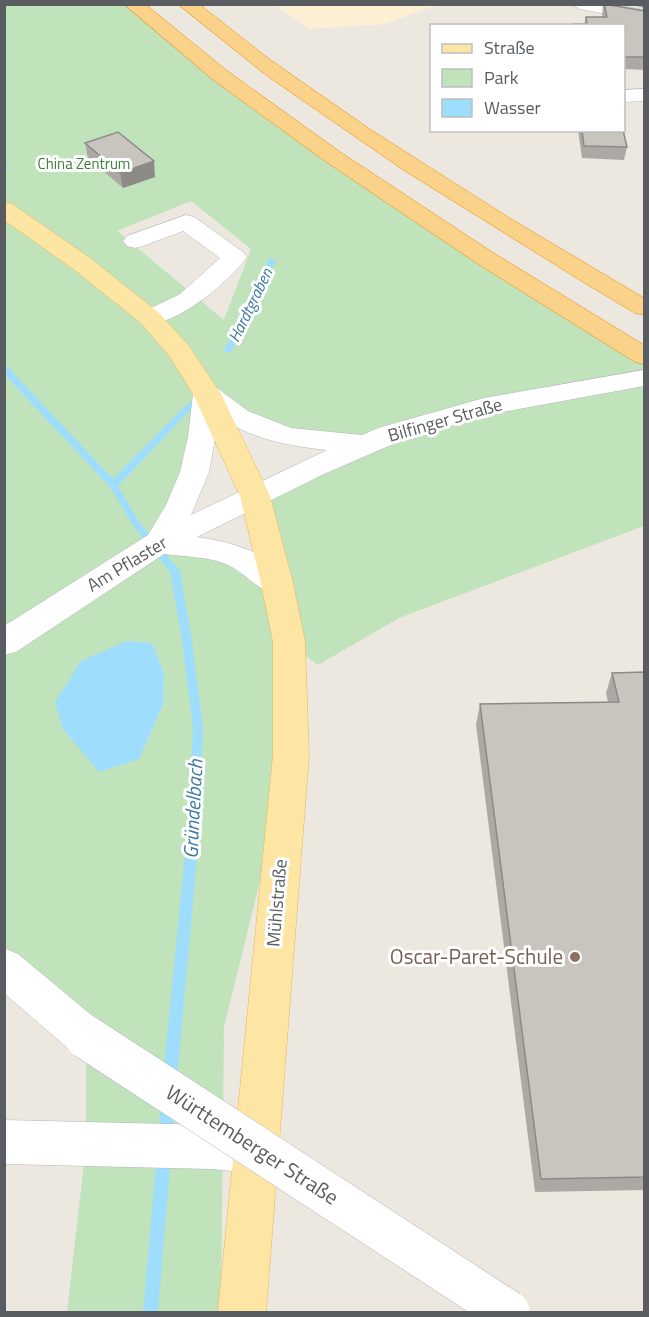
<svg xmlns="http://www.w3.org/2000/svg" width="649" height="1317" font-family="'Titillium Web',sans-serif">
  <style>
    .commercial { fill: #fdefd4 }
    .green { fill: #c0e3bc; fill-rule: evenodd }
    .water { fill: #9fddfd }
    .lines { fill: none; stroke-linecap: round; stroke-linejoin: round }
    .stream { fill: #9fddfd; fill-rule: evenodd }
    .minor-casing { stroke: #b3b7bb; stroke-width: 1 }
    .major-casing { stroke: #edb557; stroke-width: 1 }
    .highway-casing { stroke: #e68a06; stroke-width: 1 }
    .minor { fill: #fff; fill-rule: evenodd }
    .major { fill: #fde6a4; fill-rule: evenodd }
    .highway { fill: #fad289; fill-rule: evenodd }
    .minor-bridge-casing { stroke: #b3b7bb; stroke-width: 44; stroke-linecap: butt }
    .minor-bridge { stroke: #fff; stroke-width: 43 }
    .wall { fill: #aca9a4 }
    .shaded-wall { fill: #8c8a86 }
    .building { fill: #c8c5bf; stroke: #8c8a86; stroke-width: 1.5 }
    .education-dot { fill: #8d6e63; stroke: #fff; stroke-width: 2 }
    .labels { text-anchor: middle; stroke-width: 6; stroke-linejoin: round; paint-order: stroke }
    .far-park-label { font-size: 15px; fill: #3a8236; stroke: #fff }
    .far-water-label { font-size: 16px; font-style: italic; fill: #3c79a4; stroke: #fff }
    .street-label { font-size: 18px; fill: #595d61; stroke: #fff }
    .water-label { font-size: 20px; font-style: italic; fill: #3c79a4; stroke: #fff }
    .near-education-label { font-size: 21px; fill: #785e54; stroke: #fff; text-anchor: end }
    .near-street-label { font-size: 21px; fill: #595d61; stroke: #fff }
  </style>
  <rect width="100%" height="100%" fill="#ece8e0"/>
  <path class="commercial" d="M275 5H438L384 24 309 29Z"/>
  <path class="green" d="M5 5H133L515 277 644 356V376L628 380 644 378V526L399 618 318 665 289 643 291 755 224 1027 221 1312H67L86 1145V1037L5 967ZM191 201 251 249 224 320 117 231ZM207 394 287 437 362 446 255 496 276 583 220 551 160 543ZM126 641 152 643 164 673 163 705 139 759Z"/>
  <path class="water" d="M126 641 152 643 164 673 163 705 139 759 99 772 63 729 55 702 81 661Z"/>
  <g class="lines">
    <path class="stream" d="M4 162 8 165V167L4 168Z
      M269 258 276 260 251 317 231 352H225L224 350 243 317Z
      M4 366H7L113 479 188 403 191 402 195 405 118 486 140 523 180 571 191 634 203 727 199 834 177 1079 175 1084 170 1086 165 1084 163 1079 187 834 193 727 181 634 170 572 134 527 110 487 4 374Z
      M168 1096 173 1098 175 1103 172 1139 170 1144 165 1146 160 1144 158 1139 161 1103 163 1098Z
      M164 1147 169 1149 171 1154 158 1312H143L157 1154 159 1149Z"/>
    <g class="minor-casing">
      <path id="minor" d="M571 4H612L644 10V21L580 9Z
        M644 89V101L624 102V90Z
        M186 215 194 217 243 252 247 257C230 281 172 331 141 323L137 318 141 313 180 294 220 258 183 231 143 246 135 248 127 246 123 241 127 236Z
        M644 370V386L486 415 398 442 324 474 197 537C228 541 276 554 293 583L288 591C263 599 250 576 230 566 211 556 184 557 164 554L16 652 4 655V626L148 535 166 505 180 472 188 437 193 394 197 388 207 385 217 388 248 411 291 428 362 435 378 428 484 398ZM219 416C250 439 289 446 327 450L191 515 209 472Z
        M4 948 18 954 101 1023 107 1037 101 1051 86 1057 71 1051 4 993Z
        M4 1120 211 1125 255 1129 271 1135 277 1151 271 1167 255 1173 211 1169 4 1164Z"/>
    </g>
    <g class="major-casing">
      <path id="major" d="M4 202 12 204 90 258 159 313 189 346 221 394 270 496 293 583 305 642 309 755 266 1312H218L273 755V642L261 583 240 496 193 394 170 357 141 323 72 268 4 220Z"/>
    </g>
    <g class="highway-casing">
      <path id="highway" d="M124 4H145L226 70 340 152 495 254 644 345V364L635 362 478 264 325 161 212 79Z
        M178 4H199L269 59 371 130 511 219 644 298V315L635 313 588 285 402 169 266 75Z"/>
    </g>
    <use href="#minor" class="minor"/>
    <use href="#major" class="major"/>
    <use href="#highway" class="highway"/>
    <g class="minor-bridge-casing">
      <path id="minor-bridge" d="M86 1037 508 1312"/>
    </g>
    <use href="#minor-bridge" class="minor-bridge"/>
  </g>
  <path class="wall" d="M603 4 645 11V70L624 69V26H573V24H584L586 17H602Z
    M627 4H645V8H644Z
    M578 130H623L627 147 624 160 582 158Z
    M85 143 155 177 123 188 88 158Z
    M645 672V1190L535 1192 476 725 480 704 608 702 606 693 612 673Z"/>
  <path class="shaded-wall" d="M154 161 155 177 123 188 120 173Z"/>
  <path class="building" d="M604 4 645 11V57H624V26H573V24H587L586 17H607Z
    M582 130H623L627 147 584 146Z
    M118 132 154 161 120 173 85 143Z
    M645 672V1177L541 1179 480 704 619 702 612 673Z"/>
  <circle class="education-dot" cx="575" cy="957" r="6"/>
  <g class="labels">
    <g class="far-park-label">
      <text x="84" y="169">China Zentrum</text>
    </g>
    <g class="far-water-label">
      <text transform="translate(250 305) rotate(-64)" y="6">Hardtgraben</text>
    </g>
    <g class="street-label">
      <text transform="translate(445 420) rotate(-16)" y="6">Bilfinger Straße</text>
      <text transform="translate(127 564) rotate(-31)" y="6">Am Pflaster</text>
      <text transform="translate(277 903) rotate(-85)" y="6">Mühlstraße</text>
    </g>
    <g class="water-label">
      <text transform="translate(193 809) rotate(-87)" y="7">Gründelbach</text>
    </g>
    <g class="near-education-label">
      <text x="563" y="964">Oscar-Paret-Schule</text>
    </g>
    <g class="near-street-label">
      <text transform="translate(252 1145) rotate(33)" y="7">Württemberger Straße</text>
    </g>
  </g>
  <rect width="649" height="1317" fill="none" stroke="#595d61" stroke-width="12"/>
  <rect x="430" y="24" width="195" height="108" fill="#ffffff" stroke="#bdbec0" stroke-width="1.5"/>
  <rect x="442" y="44" width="30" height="9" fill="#fde6a4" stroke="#bdbec0" stroke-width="1.5"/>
  <text x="484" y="54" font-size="18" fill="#595d61">Straße</text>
  <rect x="442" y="69" width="30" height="18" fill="#c0e3bc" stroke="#bdbec0" stroke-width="1.5"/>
  <text x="484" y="84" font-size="18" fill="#595d61">Park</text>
  <rect x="442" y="99" width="30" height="18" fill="#9fddfd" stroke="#bdbec0" stroke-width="1.5"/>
  <text x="484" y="114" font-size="18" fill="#595d61">Wasser</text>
</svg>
